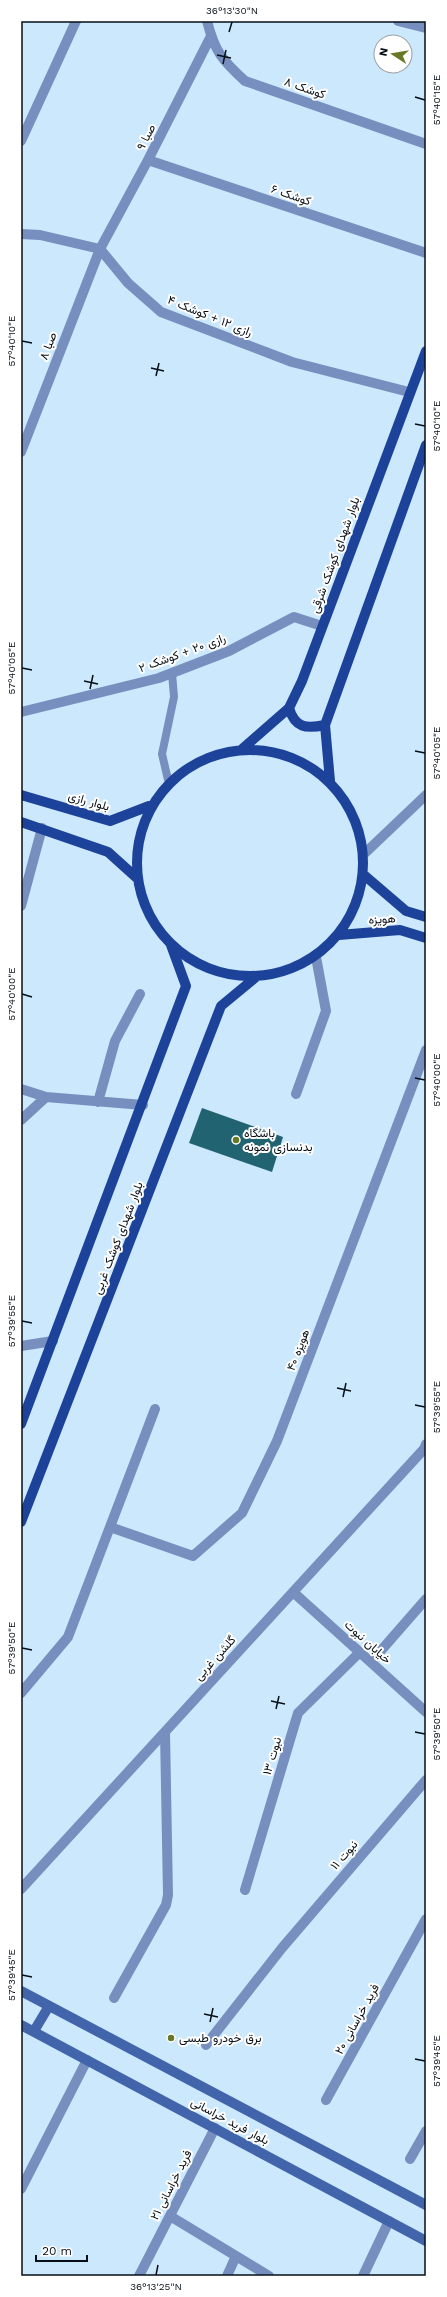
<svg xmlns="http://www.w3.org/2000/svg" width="447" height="2297" font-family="'Work Sans',Vazirmatn,sans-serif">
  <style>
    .building { fill: #226372 }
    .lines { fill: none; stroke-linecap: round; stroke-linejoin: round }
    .lane { stroke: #768fbf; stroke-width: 8 }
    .street { stroke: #768fbf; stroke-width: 10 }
    .secondary { stroke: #4164aa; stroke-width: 10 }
    .primary { stroke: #1c4399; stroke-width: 10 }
    .ticks { fill: none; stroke: #060f16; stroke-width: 1.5 }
    .poi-dot { fill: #677826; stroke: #fff; stroke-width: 1.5 }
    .labels { text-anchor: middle; stroke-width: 4; stroke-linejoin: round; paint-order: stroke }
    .street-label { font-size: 12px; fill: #060f16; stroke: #fff }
    .poi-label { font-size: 12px; fill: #060f16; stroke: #fff; text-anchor: start }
    .neatline { fill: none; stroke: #060f16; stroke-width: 1.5 }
    .ticks-label { font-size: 10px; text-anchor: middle; fill: #060f16 }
  </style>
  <rect width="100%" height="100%" fill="#cbe8fd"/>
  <path class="building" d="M202 1108 283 1137 272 1172 189 1143Z"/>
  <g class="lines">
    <path class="lane" d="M169 784 162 754 174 697 172 673"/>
    <path class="street" d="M207 21C215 52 222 60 245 81L426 144
      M398 21 426 28
      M21 141 76 21
      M148 160 426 253
      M21 234 40 235 100 249 128 283 161 312 292 362 409 392
      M21 452 100 249 148 160 211 36
      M21 712 159 678 229 651 294 617 322 626
      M364 854 426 795
      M21 906 42 828
      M21 1089 46 1097 143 1105
      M296 1094 326 1011 316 957
      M98 1102 115 1041 140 994
      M21 1120 46 1097
      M21 1346 53 1341
      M110 1527 193 1556 242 1513 277 1441 426 1050
      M293 1592 426 1712
      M371 1662 426 1599
      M21 1693 68 1637 155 1409
      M21 1889 424 1449 426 1444
      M245 1890 298 1713 360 1652
      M114 1998 166 1905 168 1895 165 1732
      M206 2045 282 1948 426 1780
      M326 2100 426 1919
      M410 2159 426 2131
      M21 2189 87 2060
      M170 2216 269 2276
      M139 2276 215 2128
      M227 2276 236 2256
      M363 2276 389 2221"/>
    <path class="secondary" d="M21 1991 426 2205
      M21 2025 426 2241
      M34 2031 49 2006"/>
    <path class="primary" d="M289 708C295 728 306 729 325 725
      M137 863a113 113 0 1 1 226 0a113 113 0 1 1-226 0Z
      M241 750 289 708 302 681 426 351
      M330 781 325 725 426 445
      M21 795 110 821 149 806
      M21 822 108 852 138 879
      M364 875 406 911 426 917
      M339 935 400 930 426 938
      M21 1424 186 986 171 945
      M21 1522 221 1006 256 977"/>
  </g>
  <path class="ticks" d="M229 32 232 22M217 55 231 58M223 64 226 50M415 97 425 100M22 341 32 343M151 368 164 371M156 376 159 363M415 424 425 426M22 668 32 670M84 681 98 684M90 689 93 675M415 751 425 753M22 994 32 997M415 1078 425 1080M22 1321 32 1323M337 1388 351 1391M343 1397 346 1383M415 1405 425 1407M22 1648 32 1650M271 1701 285 1704M276 1709 279 1696M415 1732 425 1734M22 1975 32 1977M204 2014 218 2017M210 2022 213 2008M415 2059 425 2061M156 2275 158 2265"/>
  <g class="poi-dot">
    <circle cx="236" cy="1140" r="4"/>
    <circle cx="171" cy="2038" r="4"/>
  </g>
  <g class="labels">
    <g class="street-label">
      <text transform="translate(305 88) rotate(19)" y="4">کوشک ۸</text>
      <text transform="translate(146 137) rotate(-63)" y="4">صبا ۹</text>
      <text transform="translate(291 195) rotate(19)" y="4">کوشک ۶</text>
      <text transform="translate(210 316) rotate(22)" y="4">رازی ۱۲ + کوشک ۴</text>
      <text transform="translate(48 346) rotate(-69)" y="4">صبا ۸</text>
      <text transform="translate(335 555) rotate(-70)" y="4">بلوار شهدای کوشک شرقی</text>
      <text transform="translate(182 653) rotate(-20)" y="4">رازی ۲۰ + کوشک ۲</text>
      <text transform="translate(89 801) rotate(16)" y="4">بلوار رازی</text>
      <text transform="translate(382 919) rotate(-3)" y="4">هویزه</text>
      <text transform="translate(118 1238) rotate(-69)" y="4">بلوار شهدای کوشک غربی</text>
      <text transform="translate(298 1350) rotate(-69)" y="4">هویزه ۴۰</text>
      <text transform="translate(368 1642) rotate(42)" y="4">خیابان نبوت</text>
      <text transform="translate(215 1658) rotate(-48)" y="4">گلشن غربی</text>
      <text transform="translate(272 1756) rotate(-73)" y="4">نبوت ۱۳</text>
      <text transform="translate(344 1855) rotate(-49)" y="4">نبوت ۱۱</text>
      <text transform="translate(357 2019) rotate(-61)" y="4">فرید خراسانی ۲۰</text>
      <text transform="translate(230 2121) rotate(28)" y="4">بلوار فرید خراسانی</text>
      <text transform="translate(171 2185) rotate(-63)" y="4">فرید خراسانی ۲۱</text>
    </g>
    <g class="poi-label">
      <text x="244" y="1137">باشگاه<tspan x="244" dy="14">بدنسازی نمونه</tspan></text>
      <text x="179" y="2042">برق خودرو طبسی</text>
    </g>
  </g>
  <rect width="447" height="2297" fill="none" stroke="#ffffff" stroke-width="44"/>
  <g transform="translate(393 54) rotate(282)"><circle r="19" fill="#ffffff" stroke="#9b9fa2"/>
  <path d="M0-3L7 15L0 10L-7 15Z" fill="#677826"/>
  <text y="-6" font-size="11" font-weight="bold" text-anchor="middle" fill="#060f16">N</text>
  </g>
  <path d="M36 2255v6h51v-6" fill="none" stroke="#060f16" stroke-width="2"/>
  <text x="42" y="2255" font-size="12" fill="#060f16" stroke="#ffffff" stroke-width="3" paint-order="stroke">20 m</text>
  <rect x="22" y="22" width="403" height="2253" class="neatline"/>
  <g class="ticks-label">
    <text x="232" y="14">36°13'30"N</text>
    <text transform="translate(436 100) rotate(-90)" y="4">57°40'15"E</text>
    <text transform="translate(11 341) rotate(-90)" y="4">57°40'10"E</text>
    <text transform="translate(436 426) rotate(-90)" y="4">57°40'10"E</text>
    <text transform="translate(11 668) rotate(-90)" y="4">57°40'05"E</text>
    <text transform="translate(436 753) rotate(-90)" y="4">57°40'05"E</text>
    <text transform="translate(11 994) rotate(-90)" y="4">57°40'00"E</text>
    <text transform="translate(436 1080) rotate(-90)" y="4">57°40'00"E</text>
    <text transform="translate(11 1321) rotate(-90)" y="4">57°39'55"E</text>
    <text transform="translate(436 1407) rotate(-90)" y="4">57°39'55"E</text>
    <text transform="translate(11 1648) rotate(-90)" y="4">57°39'50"E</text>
    <text transform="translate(436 1734) rotate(-90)" y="4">57°39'50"E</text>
    <text transform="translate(11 1975) rotate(-90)" y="4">57°39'45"E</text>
    <text transform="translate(436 2061) rotate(-90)" y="4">57°39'45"E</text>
    <text x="156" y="2290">36°13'25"N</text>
  </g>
</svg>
